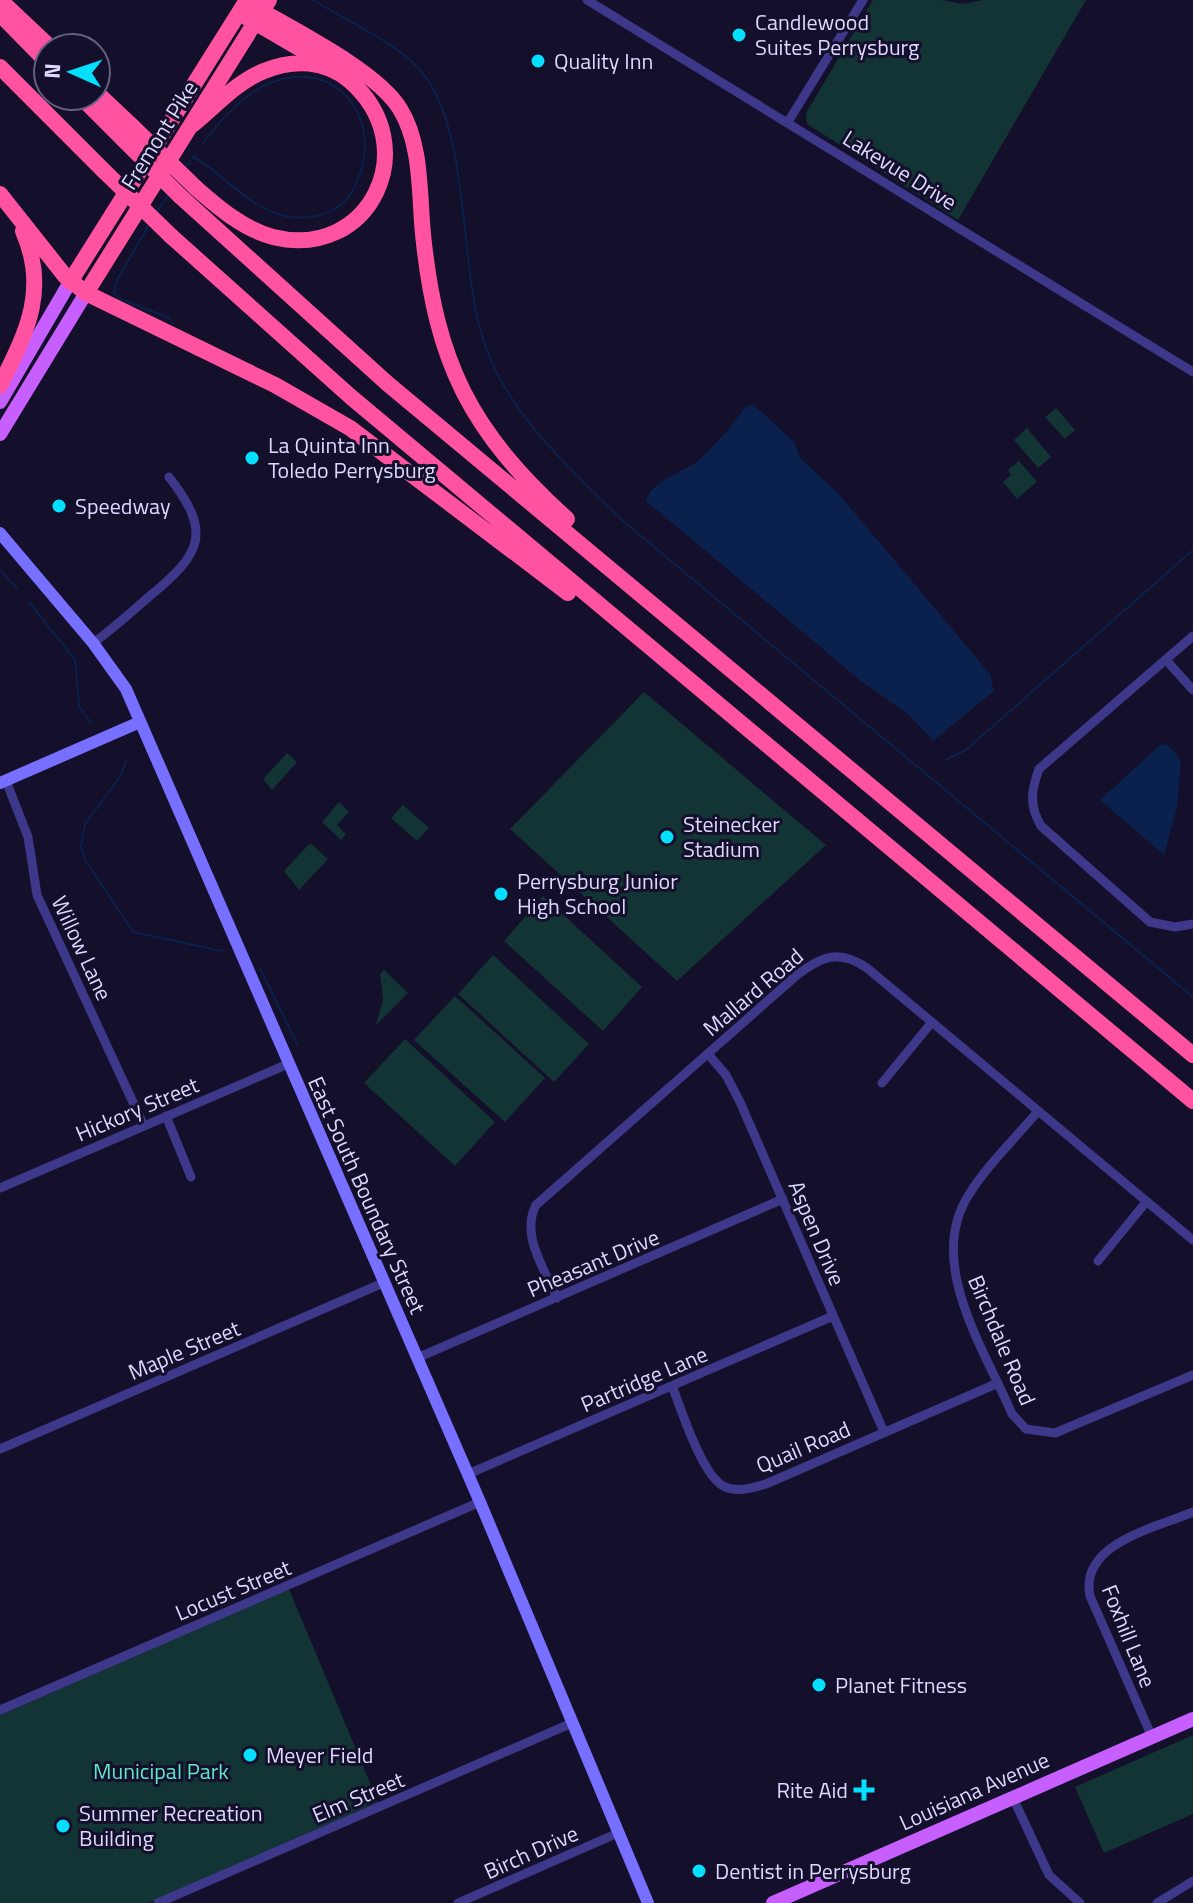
<svg xmlns="http://www.w3.org/2000/svg" width="1193" height="1903" font-family="'Titillium Web',sans-serif">
  <style>
    .green { fill: #123434 }
    .water { fill: #0a214d }
    .lines { fill: none; stroke-linecap: round; stroke-linejoin: round }
    .stream { stroke: #0a214d; stroke-width: 2 }
    .street { stroke: #3d388a; stroke-width: 9 }
    .secondary { stroke: #766fff; stroke-width: 12 }
    .primary { stroke: #c75fff; stroke-width: 14 }
    .highway { stroke: #ff53a1; stroke-width: 16 }
    .highway-bridge { stroke: #ff53a1; stroke-width: 16 }
    .poi-dot { fill: #04dfff; stroke: #140f2a; stroke-width: 3 }
    .labels { text-anchor: middle; stroke-width: 6; stroke-linejoin: round; paint-order: stroke }
    .poi-label { font-size: 22px; fill: #ddd8ff; stroke: #140f2a; text-anchor: start }
    .street-label { font-size: 22px; fill: #ddd8ff; stroke: #140f2a }
    .park-label { font-size: 22px; fill: #5de6c7; stroke: #140f2a }
  </style>
  <rect width="100%" height="100%" fill="#140f2a"/>
  <path class="green" d="M873 0H942L963 4 983 0H1086L958 220 807 124 806 113Z
    M1056 408 1075 430 1065 439 1045 417Z
    M1027 428 1051 457 1038 468 1014 440Z
    M1019 461 1037 482 1017 499 1003 482 1011 475 1008 470Z
    M644 692 826 845 677 981 510 829Z
    M287 753 297 762 272 790 263 779Z
    M339 802 349 812 337 825 346 834 341 840 322 822Z
    M403 805 429 828 417 841 391 818Z
    M310 843 328 859 299 890 284 871Z
    M543 896 642 987 603 1031 504 941Z
    M493 955 589 1044 554 1082 458 994Z
    M384 970 408 993 376 1025 383 999 380 974Z
    M455 996 545 1078 505 1122 414 1040Z
    M405 1039 495 1122 455 1166 364 1083Z
    M289 1589 378 1802 149 1903H0V1715Z
    M1193 1735V1814L1104 1853 1075 1787Z"/>
  <path class="water" d="M753 404 794 442 800 458 838 493 990 674 994 691 933 741 909 715 861 681 646 501C651 480 685 472 700 459 714 446 736 422 745 407Z
    M1161 744 1168 745 1181 760 1177 808 1164 855 1100 800Z"/>
  <g class="lines">
    <path class="stream" d="M313 0C346 21 393 40 420 70 471 128 458 260 483 339 506 413 569 467 622 520L1193 997
      M193 157C225 174 248 208 285 216 310 221 340 214 353 190 388 126 341 55 270 83 242 95 221 120 203 143
      M184 169 195 155
      M156 213 168 195
      M149 225 117 280 114 292 118 298 169 318 173 324
      M0 570 17 588
      M29 602 75 660 79 706 91 723
      M946 760 966 750 1193 550
      M126 761 120 777 85 824 81 847 85 860 133 932 222 951
      M260 968 297 1044
      M342 1148 380 1239"/>
    <path class="street" d="M587 0 1193 372
      M788 122 863 0
      M1193 636 1039 769C1031 791 1029 805 1041 826L1150 922 1175 927 1193 924
      M93 643C114 628 132 611 151 595 202 553 212 532 169 477
      M1166 660 1193 690
      M6 781 28 837 37 895 144 1126
      M708 1054 726 1075 740 1102 884 1432
      M882 1083 932 1022
      M1038 1111C1015 1139 987 1165 968 1196 926 1264 985 1350 1012 1414L1026 1429 1055 1433 1193 1375
      M166 1116 191 1177
      M0 1188 288 1064
      M1098 1261 1146 1202
      M557 1298C545 1270 520 1235 536 1205L797 975C822 956 839 949 867 968L1193 1240
      M417 1358 783 1199
      M672 1386C682 1411 701 1473 723 1486 737 1493 752 1488 766 1484L998 1383
      M0 1449 383 1283
      M468 1474 833 1316
      M0 1710 480 1502
      M1152 1737 1090 1596C1079 1543 1156 1528 1193 1512
      M1013 1798 1049 1875 1080 1903
      M158 1903 572 1723
      M458 1903 618 1833
      M1157 1903 1193 1881"/>
    <path class="secondary" d="M0 533 93 643 126 689 480 1502 648 1903
      M0 783 140 722"/>
    <path class="primary" d="M0 402 70 282
      M0 434 86 293
      M773 1903 1193 1719"/>
    <path class="highway" d="M0 0 51 48
      M246 2C287 27 377 70 400 109 422 144 419 194 423 234 436 363 470 431 567 519
      M0 14 48 63
      M246 17 323 62
      M0 67 104 171
      M96 92 132 126
      M80 96 123 139
      M191 126C214 108 236 82 264 71 294 59 325 60 350 81 425 146 370 261 273 237 243 229 219 208 196 188
      M0 194 65 276 86 293 275 385 350 428 568 593
      M180 196 388 384 1193 1055
      M171 236 351 397 1193 1101
      M70 282 247 0
      M86 293 269 0
      M0 386C26 333 49 291 23 231"/>
    <path class="highway-bridge" d="M132 126 196 188
      M123 139 180 196
      M104 171 171 236"/>
  </g>
  <g class="poi-dot">
    <circle cx="739" cy="35" r="8"/>
    <circle cx="538" cy="61" r="8"/>
    <circle cx="252" cy="458" r="8"/>
    <circle cx="59" cy="506" r="8"/>
    <circle cx="667" cy="837" r="8"/>
    <circle cx="501" cy="894" r="8"/>
    <circle cx="819" cy="1685" r="8"/>
    <circle cx="250" cy="1755" r="8"/>
    <path d="M860 1778h8v8h8v8h-8v8h-8v-8h-8v-8h8z"/>
    <circle cx="63" cy="1826" r="8"/>
    <circle cx="699" cy="1871" r="8"/>
  </g>
  <g class="labels">
    <g class="poi-label">
      <text x="755" y="30">Candlewood<tspan x="755" dy="25">Suites Perrysburg</tspan></text>
      <text x="554" y="69">Quality Inn</text>
      <text x="268" y="453">La Quinta Inn<tspan x="268" dy="25">Toledo Perrysburg</tspan></text>
      <text x="75" y="514">Speedway</text>
      <text x="683" y="832">Steinecker<tspan x="683" dy="25">Stadium</tspan></text>
      <text x="517" y="889">Perrysburg Junior<tspan x="517" dy="25">High School</tspan></text>
      <text x="835" y="1693">Planet Fitness</text>
      <text x="266" y="1763">Meyer Field</text>
      <text x="848" y="1798" text-anchor="end">Rite Aid</text>
      <text x="79" y="1821">Summer Recreation<tspan x="79" dy="25">Building</tspan></text>
      <text x="715" y="1879">Dentist in Perrysburg</text>
    </g>
    <g class="street-label">
      <text transform="translate(159 135) rotate(-58)" y="8">Fremont Pike</text>
      <text transform="translate(900 170) rotate(32)" y="8">Lakevue Drive</text>
      <text transform="translate(82 948) rotate(65)" y="8">Willow Lane</text>
      <text transform="translate(753 992) rotate(-40)" y="8">Mallard Road</text>
      <text transform="translate(137 1109) rotate(-23)" y="8">Hickory Street</text>
      <text transform="translate(367 1195) rotate(66)" y="8">East South Boundary Street</text>
      <text transform="translate(817 1233) rotate(67)" y="8">Aspen Drive</text>
      <text transform="translate(593 1263) rotate(-23)" y="8">Pheasant Drive</text>
      <text transform="translate(1002 1340) rotate(67)" y="8">Birchdale Road</text>
      <text transform="translate(184 1350) rotate(-23)" y="8">Maple Street</text>
      <text transform="translate(644 1379) rotate(-23)" y="8">Partridge Lane</text>
      <text transform="translate(803 1447) rotate(-23)" y="8">Quail Road</text>
      <text transform="translate(233 1590) rotate(-23)" y="8">Locust Street</text>
      <text transform="translate(1129 1636) rotate(68)" y="8">Foxhill Lane</text>
      <text transform="translate(974 1791) rotate(-24)" y="8">Louisiana Avenue</text>
      <text transform="translate(358 1797) rotate(-23)" y="8">Elm Street</text>
      <text transform="translate(531 1852) rotate(-24)" y="8">Birch Drive</text>
    </g>
    <g class="park-label">
      <text x="161" y="1779">Municipal Park</text>
    </g>
  </g>
  <g transform="translate(72 72) rotate(273)"><circle r="38" fill="#140f2a" stroke="#645f7f" stroke-width="2"/>
  <path d="M0-6L14 30L0 20L-14 30Z" fill="#04dfff"/>
  <text y="-12" font-size="22" font-weight="bold" text-anchor="middle" fill="#ddd8ff">N</text>
  </g>
</svg>
